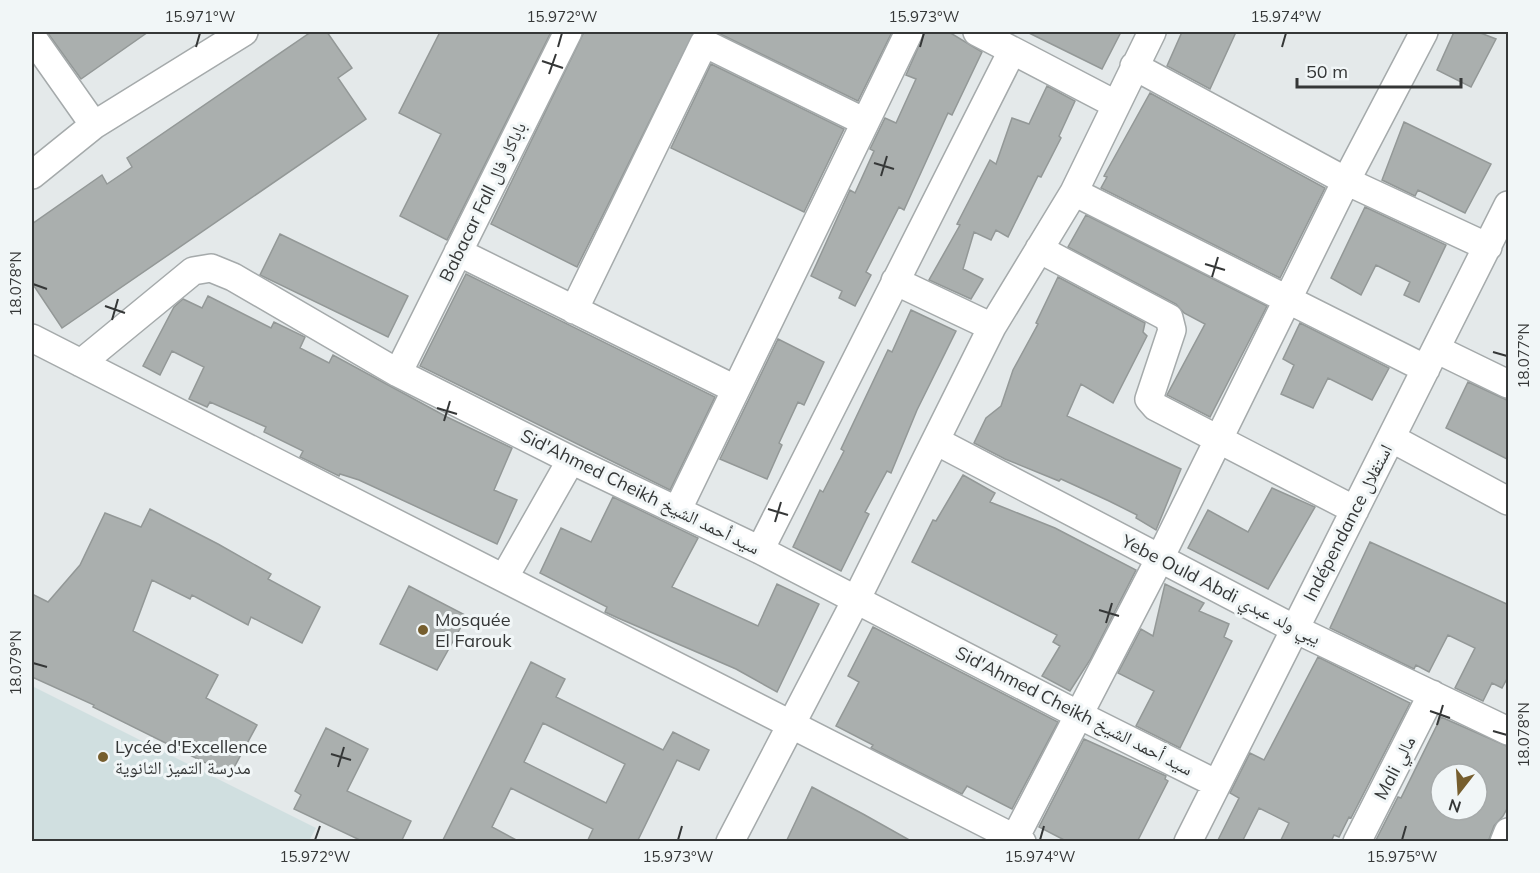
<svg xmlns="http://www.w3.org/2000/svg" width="1540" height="873" font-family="Mulish,'Noto Naskh Arabic',sans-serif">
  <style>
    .built { fill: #d0dfe0 }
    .building { fill: #aaafae; stroke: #939897; stroke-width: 1.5; fill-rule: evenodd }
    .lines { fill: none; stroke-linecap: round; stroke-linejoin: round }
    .minor-casing { stroke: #a5aaab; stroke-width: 30 }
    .minor { stroke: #fff; stroke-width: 27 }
    .ticks { fill: none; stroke: #353737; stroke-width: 2 }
    .poi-dot { fill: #765e2e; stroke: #f1f6f7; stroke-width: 2 }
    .labels { text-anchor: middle; stroke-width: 6; stroke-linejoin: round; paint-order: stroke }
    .street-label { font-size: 18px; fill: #353737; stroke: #f1f6f7 }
    .poi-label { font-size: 18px; fill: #353737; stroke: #f1f6f7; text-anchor: start }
    .neatline { fill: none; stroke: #353737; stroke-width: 2 }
    .ticks-label { font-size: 15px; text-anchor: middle; fill: #353737 }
  </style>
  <rect width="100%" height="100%" fill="#e4e9ea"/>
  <path class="built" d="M32 686 316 828 309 841H32Z"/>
  <path class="building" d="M47 32H148L81 79Z
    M311 32H327L352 68 338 78 366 119 62 328 32 283V224L102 175 107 184 132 167 127 158Z
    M440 32H551L447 240 400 216 441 134 399 113Z
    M584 32H694L577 267 491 224Z
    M716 32H892L858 101Z
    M925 32H949L982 52 952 115 948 113 904 210 899 207 866 272 871 275 855 306 839 298 842 291 811 276 850 190 855 193 874 151 870 149 885 118 896 123 916 79 906 75Z
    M1027 32H1121L1102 69Z
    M1182 32H1236L1210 89 1167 66Z
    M1454 32H1478L1496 39 1471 87 1437 70Z
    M711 64 844 129 804 212 671 148Z
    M1047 86 1075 101 1059 136 1061 138 1041 177 1038 176 1008 237 996 230 991 240 974 232 963 269 983 279 971 299 929 280 960 225 957 224 990 160 996 164 1012 118 1029 124Z
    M1150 93 1325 188 1280 278 1101 188 1107 177 1104 176Z
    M1404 122 1491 164 1465 213 1418 190 1415 196 1382 180Z
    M1365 207 1446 245 1419 302 1404 295 1410 282 1376 265 1361 295 1331 278Z
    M1086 215 1267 306 1210 417 1167 395 1205 324 1184 313 1176 304 1068 247Z
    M280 234 408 296 388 337 260 275Z
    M466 274 715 397 670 490 420 366Z
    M1058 277 1145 323 1143 332 1147 336 1113 403 1081 384 1067 416 1181 469 1156 530 1136 518 1137 515 1109 501 1061 479 1059 481 1005 459 974 443 986 418 1001 406 1013 370 1038 324 1036 323Z
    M208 296 271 328 274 322 305 337 300 348 329 363 333 355 447 417 512 448 494 490 517 500 497 544 359 480 340 474 339 476 300 457 303 451 264 432 266 427 210 402 207 407 189 399 204 367 172 351 160 375 143 366 174 307 183 299 202 308Z
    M911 310 956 331 917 410 891 473 887 471 865 512 869 514 841 571 793 547 820 490 823 492 844 451 841 449 888 350 892 352Z
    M1300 323 1389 368 1372 400 1328 378 1313 408 1281 394 1294 365 1283 359Z
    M778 339 824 362 804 405 798 402 779 443 782 445 767 479 720 459Z
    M1468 382 1509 401V460L1446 428Z
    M963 475 995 493 990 502 1055 528 1136 570 1090 660 1070 691 1042 676 1060 646 1053 642 1057 635 912 562 933 520 936 521Z
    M1272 488 1315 507 1268 589 1188 548 1208 510 1248 532Z
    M613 497 698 538 672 587 758 626 777 584 819 604 777 692 736 669 618 618 605 612 607 607 540 573 561 528 591 542Z
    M150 509 218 544 271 574 268 579 320 607 302 643 251 617 248 625 192 595 190 599 152 580 133 631 218 675 206 698 257 725 230 775 93 707 94 705 32 677V594L48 602 80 565 105 513 141 527Z
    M1370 542 1509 605V675L1502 688 1492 683 1483 701 1455 688 1475 648 1448 635 1429 672 1416 665 1414 669 1330 628Z
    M1165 584 1204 603 1199 611 1229 624 1224 637 1232 641 1180 748 1136 726 1154 691 1118 673 1141 629 1153 636Z
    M409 586 467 616 437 670 380 644Z
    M873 627 1058 722 1012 809 967 786 962 794 871 748 873 745 836 726 859 682 848 676Z
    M1318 657 1410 703 1351 818 1349 817 1339 837 1334 835 1331 842H1280L1289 823 1259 808 1242 842H1217L1239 798 1230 793 1250 753 1264 760Z
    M531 662 565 679 556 697 663 750 673 732 709 750 699 770 677 760 637 842H587L593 829 511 788 492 827 520 842H442ZM543 723 625 764 606 803 524 762Z
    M1441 717 1509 747V805L1503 816 1494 826 1488 842H1375L1398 797 1401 798ZM1441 774H1477V810H1441Z
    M326 728 368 749 347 791 411 821 401 842H364L294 809 301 795 295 791Z
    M1084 739 1166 776 1165 779 1168 781 1137 842H1068L1039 827Z
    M812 787 863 814 913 842H786Z"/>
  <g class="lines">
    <g class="minor-casing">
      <path id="minor" d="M977 32 1115 104
        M32 37 94 125
        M1134 66 1346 181 1488 247
        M32 175 94 125 244 32
        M1074 192 1426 369
        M1039 249 1169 318 1172 330 1149 399 1156 407 1355 510
        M458 252 735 389
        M895 281 992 327
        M574 310 704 43 865 122
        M32 338 1022 842
        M1436 349 1508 384
        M81 363 193 271 211 268 233 277 398 373 571 460 760 550 1079 715 1217 784
        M398 373 568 32
        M1391 438 1508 501
        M936 441 1295 629 1508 731
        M678 509 909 32
        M760 550 1012 51
        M504 578 571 460
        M1015 838 1159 560 1346 181 1424 32
        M730 842 856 600 992 327 1074 192 1152 32
        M1188 842 1508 205
        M1357 842 1432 694
        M1504 842 1508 832"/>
    </g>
    <use href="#minor" class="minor"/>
  </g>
  <path class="ticks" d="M196 47 200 33M558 47 562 33M920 47 924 33M1282 47 1286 33M542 61 563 68M549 74 556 54M874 163 894 169M881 176 887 156M1205 264 1225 270M1212 277 1218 257M33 284 47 289M105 306 125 313M112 320 118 299M1493 352 1507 356M437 408 457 414M444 421 450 401M768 509 788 515M775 522 781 502M1099 610 1119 616M1106 623 1112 603M33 663 47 667M1430 711 1450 718M1437 725 1443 705M1493 731 1507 735M331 754 351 760M338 767 344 747M315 840 320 826M678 840 682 826M1040 840 1044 826M1402 840 1406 826"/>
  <g class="poi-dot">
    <circle cx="423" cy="630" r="6"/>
    <circle cx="103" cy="757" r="6"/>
  </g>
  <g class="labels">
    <g class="street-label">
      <text transform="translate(483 202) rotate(-64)" y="6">Babacar Fall باباكار فال</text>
      <text transform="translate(640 492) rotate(26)" y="6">Sid'Ahmed Cheikh سيد أحمد الشيخ</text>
      <text transform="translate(1348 523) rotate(-63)" y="6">Indépendance استقلال</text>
      <text transform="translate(1221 590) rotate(27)" y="6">Yebe Ould Abdi يبي ولد عبدي</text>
      <text transform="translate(1074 711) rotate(27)" y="6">Sid'Ahmed Cheikh سيد أحمد الشيخ</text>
      <text transform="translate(1395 768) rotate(-63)" y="6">Mali مالي</text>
    </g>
    <g class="poi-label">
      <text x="435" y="626">Mosquée<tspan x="435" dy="21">El Farouk</tspan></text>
      <text x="115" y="753">Lycée d'Excellence<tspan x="115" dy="21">مدرسة التميز الثانوية</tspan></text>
    </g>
  </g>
  <rect width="1540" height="873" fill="none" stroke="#f1f6f7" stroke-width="66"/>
  <g transform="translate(1459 792) rotate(197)"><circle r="28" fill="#f1f6f7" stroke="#a6aaaa" stroke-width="1.5"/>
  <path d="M0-4.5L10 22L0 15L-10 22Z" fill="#765e2e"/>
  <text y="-9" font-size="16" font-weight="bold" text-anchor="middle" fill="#353737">N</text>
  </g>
  <path d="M1297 78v9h164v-9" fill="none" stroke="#353737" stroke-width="3"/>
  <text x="1306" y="78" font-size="18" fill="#353737" stroke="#f1f6f7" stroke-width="4.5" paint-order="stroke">50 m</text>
  <rect x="33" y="33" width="1474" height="807" class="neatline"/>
  <g class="ticks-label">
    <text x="200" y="22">15.971°W</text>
    <text x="562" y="22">15.972°W</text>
    <text x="924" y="22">15.973°W</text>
    <text x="1286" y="22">15.974°W</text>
    <text transform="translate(16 284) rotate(-90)" y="5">18.078°N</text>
    <text transform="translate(1524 356) rotate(-90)" y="5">18.077°N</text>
    <text transform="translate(16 663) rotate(-90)" y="5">18.079°N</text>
    <text transform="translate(1524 735) rotate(-90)" y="5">18.078°N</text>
    <text x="315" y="862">15.972°W</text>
    <text x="678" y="862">15.973°W</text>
    <text x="1040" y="862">15.974°W</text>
    <text x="1402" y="862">15.975°W</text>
  </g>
</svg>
